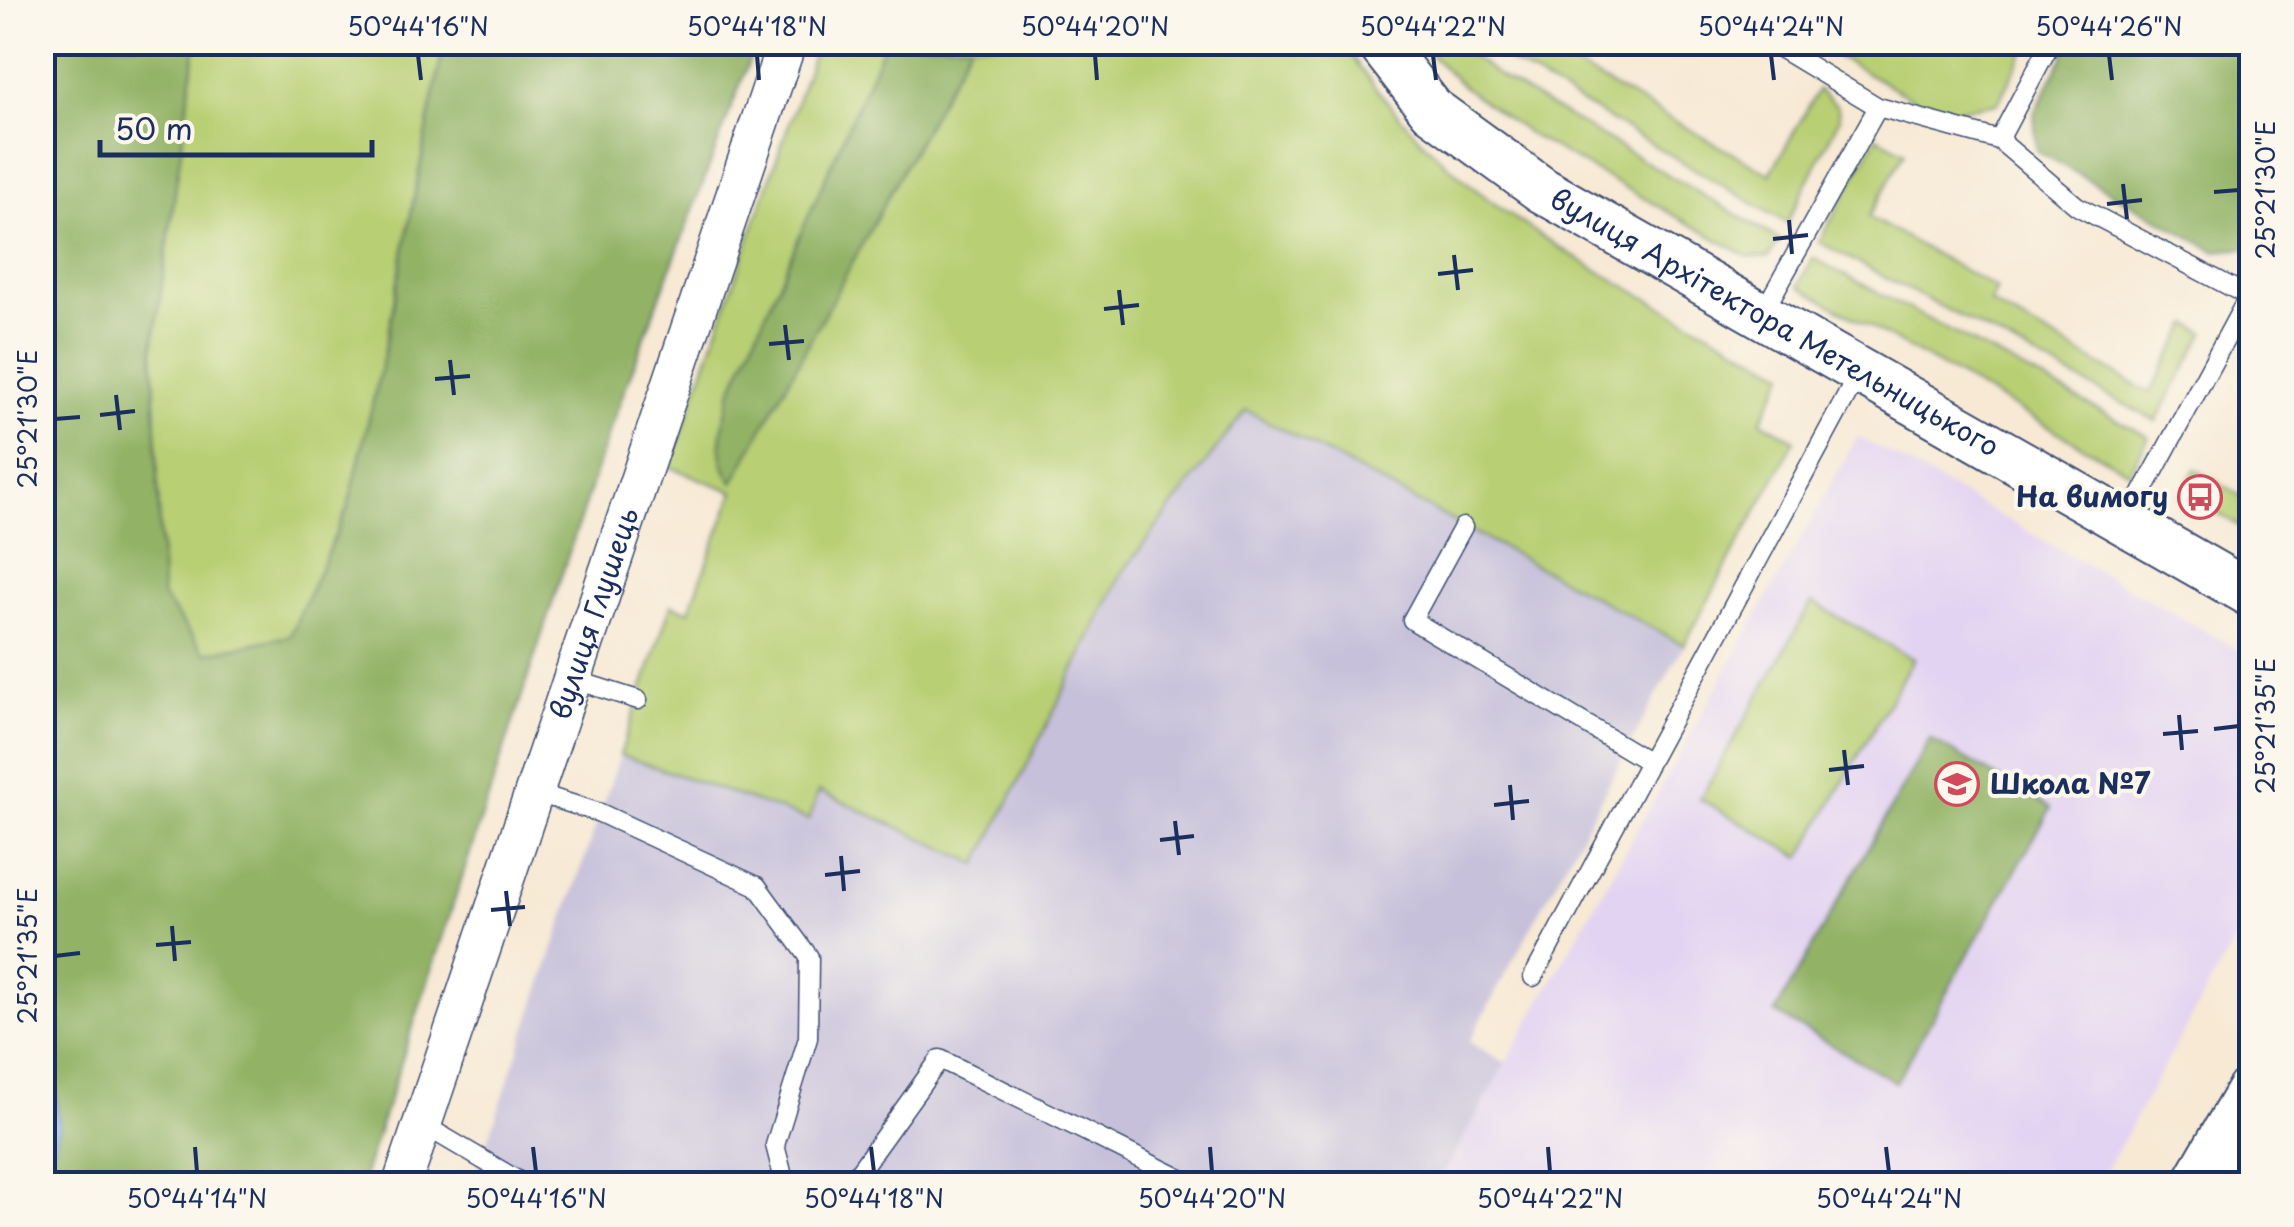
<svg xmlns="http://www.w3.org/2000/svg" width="2294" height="1227" font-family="'Playpen Sans',sans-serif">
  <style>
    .built { fill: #e3d3f2 }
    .industrial { fill: #c6c0da }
    .green { fill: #b8cf73; stroke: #6a7f68; stroke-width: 2.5 }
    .forest { fill: #92b265; stroke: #567062; stroke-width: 2.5 }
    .water { fill: #73b0e6; stroke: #4770a2; stroke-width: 2.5 }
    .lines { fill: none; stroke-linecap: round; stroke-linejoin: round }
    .service-casing { stroke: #3c4b70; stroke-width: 21 }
    .minor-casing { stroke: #3c4b70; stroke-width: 41 }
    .tertiary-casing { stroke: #3c4b70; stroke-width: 49 }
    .secondary-casing { stroke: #3c4b70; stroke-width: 56 }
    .service { stroke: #fff; stroke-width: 18 }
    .minor { stroke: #fff; stroke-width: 38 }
    .tertiary { stroke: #fff; stroke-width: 45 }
    .secondary { stroke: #fff; stroke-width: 52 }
    .ticks { fill: none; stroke: #1b2f5e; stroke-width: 4 }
    .labels { text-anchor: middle; stroke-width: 8; stroke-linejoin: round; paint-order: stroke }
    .street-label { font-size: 28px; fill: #1b2f5e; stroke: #fbf7ec }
    .poi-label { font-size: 28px; font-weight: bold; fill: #1b2f5e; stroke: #fbf7ec; text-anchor: end }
    .neatline { fill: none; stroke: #1b2f5e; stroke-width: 4 }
    .ticks-label { font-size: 25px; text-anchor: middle; fill: #1b2f5e }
  </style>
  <rect width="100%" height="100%" fill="#fbf7ec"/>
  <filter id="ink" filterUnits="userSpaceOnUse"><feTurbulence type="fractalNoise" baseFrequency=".01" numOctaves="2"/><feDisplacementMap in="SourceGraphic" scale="20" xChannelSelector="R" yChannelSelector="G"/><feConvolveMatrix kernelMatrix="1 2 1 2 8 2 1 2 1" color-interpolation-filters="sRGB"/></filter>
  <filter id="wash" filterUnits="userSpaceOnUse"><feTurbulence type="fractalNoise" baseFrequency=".0048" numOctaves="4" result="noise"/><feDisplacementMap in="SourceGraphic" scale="40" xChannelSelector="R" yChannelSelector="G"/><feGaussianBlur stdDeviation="2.25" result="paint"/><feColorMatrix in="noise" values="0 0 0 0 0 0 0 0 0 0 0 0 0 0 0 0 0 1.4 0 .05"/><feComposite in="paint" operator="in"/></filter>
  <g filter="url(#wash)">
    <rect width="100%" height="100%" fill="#f7e9d4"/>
    <path class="built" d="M1858 436 2251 657V911L2098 1184H1438Z"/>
    <path class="industrial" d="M1246 410 1684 645 1469 1042 1506 1063 1438 1184H473L620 755 808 820 818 791 978 864 1122 573Z"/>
    <path class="green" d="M196 43H444L383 359 348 507 290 636 204 654 162 596 153 348Z
      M817 43H1343C1382 101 1432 156 1488 199 1577 266 1687 318 1785 373L1761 421 1795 440 1684 645 1246 410 1122 573 978 864 819 791 809 820 620 755 671 605 689 611 734 492 670 467Z
      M1418 43H1454L1503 79 1780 240 1769 257H1749L1527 133 1464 87Z
      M1491 43H1534L1770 174 1818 90 1838 107 1839 119 1787 223 1504 58Z
      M1813 43 2028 42V43L1998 103 1939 113Z
      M1877 137 1905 152 1869 217 1997 289 1990 303 2150 393 2189 324 2205 333 2156 421 1819 242Z
      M1813 258 2149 437 2129 472 1798 286Z
      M2195 469 2251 502V533L2216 512 2222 500 2188 481Z
      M1812 602 1913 659 1801 857 1700 799Z"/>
    <path class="forest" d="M885 42 971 43 733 483C711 453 724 425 731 392Z
      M42 43H196L153 348 162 596 205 653 290 636 348 507 383 359 444 43H756L609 431 361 1184H45L59 1126 42 971Z
      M2070 43H2220L2251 59 2252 243 2249 248 2215 251 2037 151 2034 114Z
      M1930 739 2051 808 1896 1082 1775 1013Z"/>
    <path class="water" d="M42 971 59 1126 45 1184H42Z"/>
  </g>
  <g filter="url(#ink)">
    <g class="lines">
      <g class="service-casing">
        <path id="service" d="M1770 42 1878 107 1999 140 2077 206 2248 296
          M1999 140 2051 42
          M1762 314 1878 107
          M2126 523 2252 290
          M1463 527 1412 620 1649 762
          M572 679 638 700
          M534 792 600 813 757 886 809 957 808 1038 775 1145 785 1184
          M1533 977 1859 373
          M422 1124 524 1184
          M850 1184 940 1059 1191 1184"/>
      </g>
      <g class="minor-casing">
        <g id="minor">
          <path id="s1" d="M402 1184 787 42"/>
        </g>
      </g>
      <g class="tertiary-casing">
        <g id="tertiary">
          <path id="s2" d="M1379 42 1432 110 1542 190 2252 595"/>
        </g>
      </g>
      <g class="secondary-casing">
        <path id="secondary" d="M2199 1184 2252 1093"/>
      </g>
      <use href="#service" class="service"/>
      <use href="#minor" class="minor"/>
      <use href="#tertiary" class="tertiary"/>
      <use href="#secondary" class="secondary"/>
    </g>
  </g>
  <path class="ticks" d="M418 55 421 80M757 55 759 80M1095 55 1097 80M1433 55 1436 80M1771 55 1774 80M2109 55 2112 80M2123 184 2127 219M2214 192 2239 190M2107 204 2142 200M1789 220 1792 254M1773 239 1808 235M1454 255 1458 290M1438 274 1473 270M1119 290 1123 325M1104 309 1139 305M785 325 789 360M769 344 804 341M450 360 454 395M435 379 470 376M116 395 120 430M100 415 135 411M55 419 80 417M2179 715 2182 750M2214 729 2239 726M2163 734 2198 731M1844 750 1848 785M1829 770 1864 766M1510 785 1513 820M1494 805 1529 801M1175 821 1179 855M1160 840 1194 836M841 856 844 891M825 875 860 871M506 891 510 926M491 910 525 907M172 926 175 961M156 945 191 942M55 956 80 953M195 1147 197 1172M533 1147 536 1172M871 1147 874 1172M1210 1147 1212 1172M1548 1147 1550 1172M1886 1147 1889 1172"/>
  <defs>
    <g id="bus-ring" transform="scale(2.25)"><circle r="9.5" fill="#fbf7ec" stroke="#d1495b" stroke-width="1.5"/><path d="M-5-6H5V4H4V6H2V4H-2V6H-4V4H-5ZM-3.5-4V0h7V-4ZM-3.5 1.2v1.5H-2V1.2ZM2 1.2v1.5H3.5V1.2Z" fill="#d1495b"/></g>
    <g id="school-ring" transform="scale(2.25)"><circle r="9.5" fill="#fbf7ec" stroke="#d1495b" stroke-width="1.5"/><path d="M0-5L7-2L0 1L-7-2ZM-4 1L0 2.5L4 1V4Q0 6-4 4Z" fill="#d1495b"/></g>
  </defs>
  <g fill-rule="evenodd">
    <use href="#bus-ring" x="2200" y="497"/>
    <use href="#school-ring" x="1957" y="784"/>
  </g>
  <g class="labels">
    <g class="street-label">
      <text dy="10" stroke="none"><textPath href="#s2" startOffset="490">вулиця Архітектора Метельницького</textPath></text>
      <text dy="10" stroke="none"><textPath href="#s1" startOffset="602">вулиця Глушець</textPath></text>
    </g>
    <g class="poi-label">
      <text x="2168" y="507">На вимогу</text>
      <text x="1990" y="794" text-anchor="start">Школа №7</text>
    </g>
  </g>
  <rect width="2294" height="1227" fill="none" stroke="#fbf7ec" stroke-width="110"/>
  <path d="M100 140v15h272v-15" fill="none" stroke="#1b2f5e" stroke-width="5"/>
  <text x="115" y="140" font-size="30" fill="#1b2f5e" stroke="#fbf7ec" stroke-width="8" paint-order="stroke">50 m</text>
  <rect x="55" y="55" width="2184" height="1117" class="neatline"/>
  <g class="ticks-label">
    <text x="418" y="36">50°44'16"N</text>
    <text x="757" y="36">50°44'18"N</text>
    <text x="1095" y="36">50°44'20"N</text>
    <text x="1433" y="36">50°44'22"N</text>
    <text x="1771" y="36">50°44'24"N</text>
    <text x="2109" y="36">50°44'26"N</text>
    <text transform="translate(2266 190) rotate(-90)" y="9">25°21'30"E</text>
    <text transform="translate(28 419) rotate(-90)" y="9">25°21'30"E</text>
    <text transform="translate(2266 726) rotate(-90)" y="9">25°21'35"E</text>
    <text transform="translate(28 956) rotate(-90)" y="9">25°21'35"E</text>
    <text x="197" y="1208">50°44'14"N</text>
    <text x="536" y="1208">50°44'16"N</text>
    <text x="874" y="1208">50°44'18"N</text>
    <text x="1212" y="1208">50°44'20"N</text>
    <text x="1550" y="1208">50°44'22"N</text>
    <text x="1889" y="1208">50°44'24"N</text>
  </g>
</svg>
